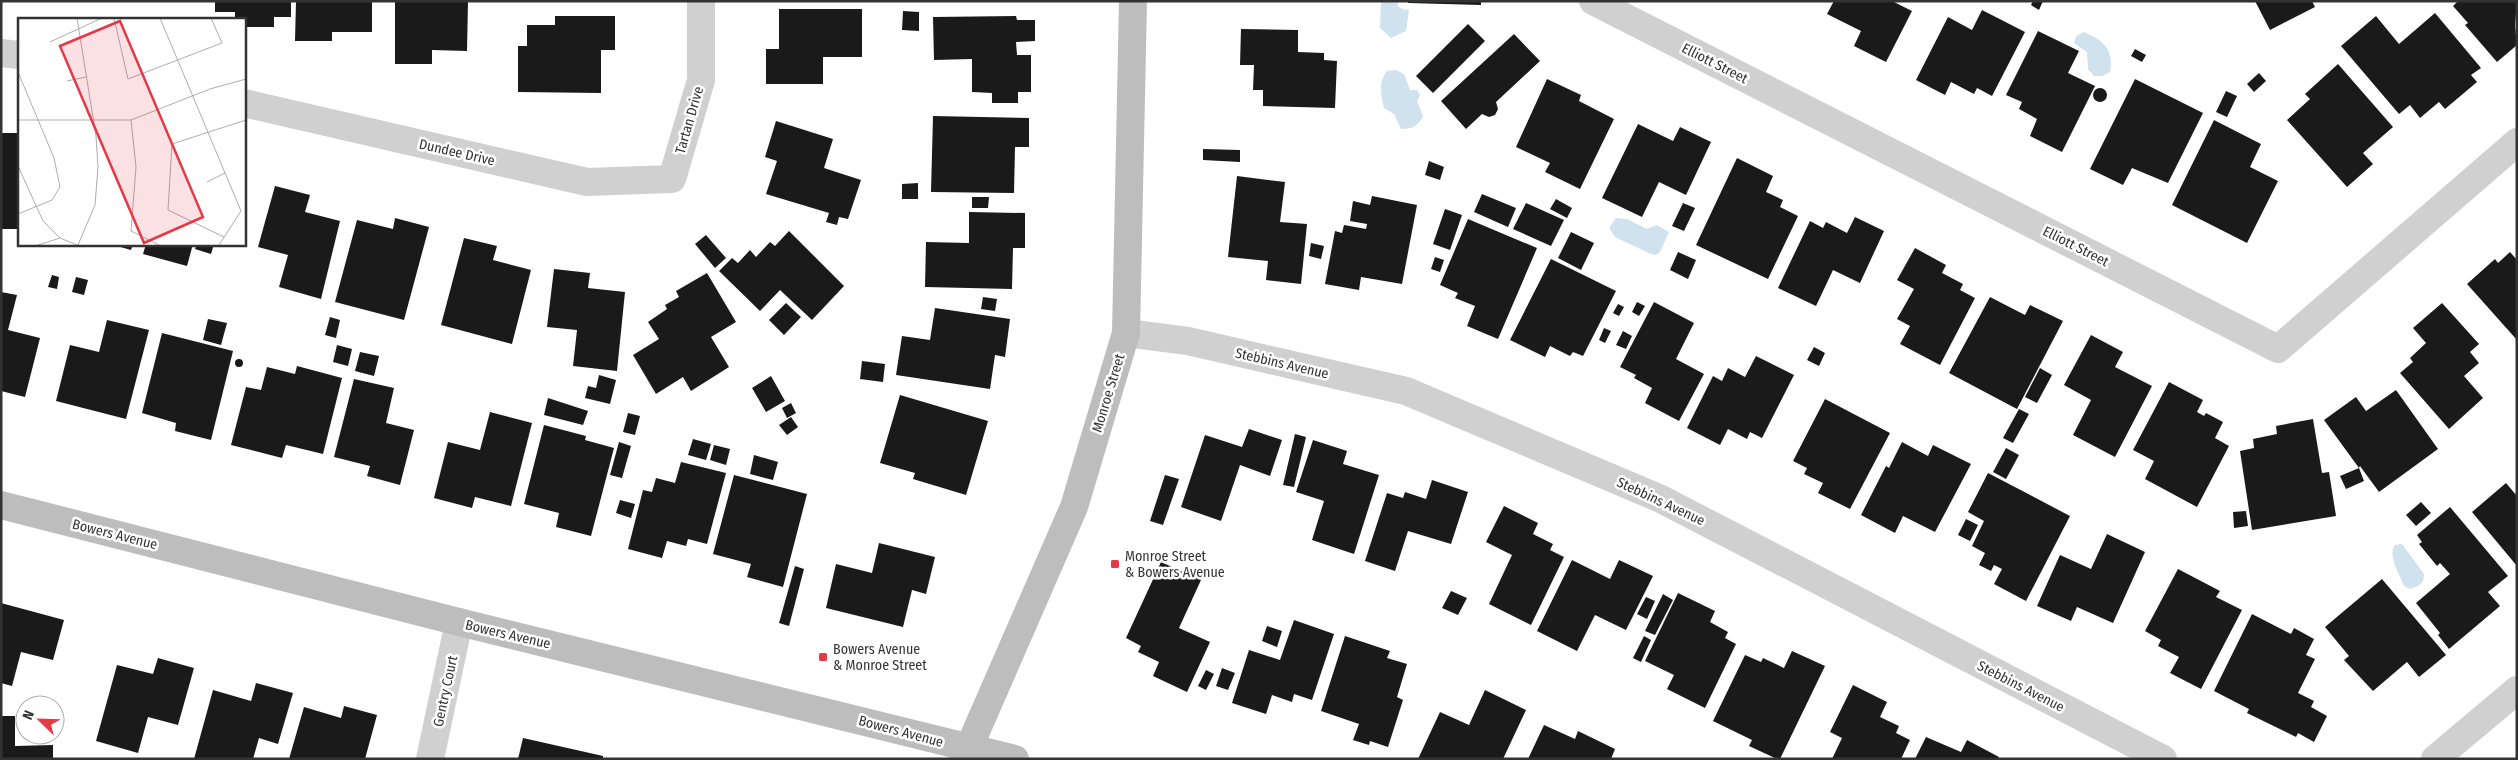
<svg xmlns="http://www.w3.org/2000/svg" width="2518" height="760" font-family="'Fira Sans Condensed',sans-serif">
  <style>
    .water { fill: #cfe2ee }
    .building { fill: #1a1a1a }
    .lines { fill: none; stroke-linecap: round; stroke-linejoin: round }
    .street { stroke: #d0d0d0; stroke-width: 28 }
    .secondary { stroke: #bdbdbd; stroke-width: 28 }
    .poi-dot { fill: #e63946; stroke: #fff; stroke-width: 2 }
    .labels { text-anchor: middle; stroke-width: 5; stroke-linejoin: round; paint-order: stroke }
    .street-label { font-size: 14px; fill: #333; stroke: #fff }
    .poi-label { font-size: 14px; fill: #333; stroke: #fff; text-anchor: start }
    .inset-road { fill: none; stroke: #adadad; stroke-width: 1 }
    .view { fill: #e63946; fill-opacity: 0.15; stroke: #e63946; stroke-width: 2.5 }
    .inset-edge { fill: none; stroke: #333; stroke-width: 2.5 }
  </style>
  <rect width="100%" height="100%" fill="#fff"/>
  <path class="water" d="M1381 1H1398V6L1402 9 1409 10 1406 31 1391 38 1380 28Z
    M2084 32C2103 40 2114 49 2110 72L2102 76H2094L2088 69 2087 52 2074 43 2076 36Z
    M1396 70 1404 74 1410 90H1417L1420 95 1417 101 1423 116C1418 126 1412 129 1401 129L1394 114 1384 108C1381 95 1378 82 1387 71Z
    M1616 218 1627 219 1647 229 1657 225 1669 232 1660 252 1656 255 1651 254 1615 237 1609 228Z
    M2402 544 2424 574C2424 584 2420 585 2411 589L2404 586C2400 575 2387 555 2395 545Z"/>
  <path class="building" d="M215 1H291V17H274V27H244V19H235V12H215Z
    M296 1H372V32H332V41H295Z
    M395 1H468L467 51 432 50V64H395Z
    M1408 1H1481V5L1408 3Z
    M1834 1H1892L1912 11 1886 62 1854 46 1861 31 1827 14Z
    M2033 1H2043L2039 10 2031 5Z
    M2255 1H2312L2315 7 2270 30Z
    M2458 1H2517L2515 26 2517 45 2497 62 2465 25 2468 23 2453 6Z
    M779 9H862V57H823V84H766V49H779Z
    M1982 10 2025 32 1992 96 1977 88 1974 94 1951 82 1945 95 1916 80 1948 17 1972 30Z
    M903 11 919 12V31L902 30Z
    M2435 13 2481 68 2471 75 2477 82 2445 109 2439 102 2420 118 2410 105 2399 114 2341 46 2376 16 2399 44Z
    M555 16H615V50H601V93L518 92V46H527V25H555Z
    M1016 16 1017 20H1035V41L1016 42 1017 55H1031V92H1018V103H992V93L972 92V59L934 60 933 17Z
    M1468 24 1485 41 1433 93 1416 76Z
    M1241 29 1298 30V52L1324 53V60L1337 61 1335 108 1263 106V90H1253L1254 65H1240Z
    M2038 31 2079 51 2068 73 2095 86 2062 152 2030 136 2037 119 2019 109 2022 102 2006 95Z
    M1514 34 1540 61 1496 102 1498 109 1495 115 1489 117 1482 114 1466 129 1441 101Z
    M2135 49 2146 55 2142 62 2131 56Z
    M2338 64 2393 127 2363 153 2373 164 2347 187 2287 120 2310 99 2305 94Z
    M2259 73 2266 81 2254 92 2247 84Z
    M1547 79 1581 95 1579 101 1614 119 1580 189 1545 172 1550 163 1516 147Z
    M2135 79 2203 113 2168 183 2132 168 2123 185 2090 169Z
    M2093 95a7 7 0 1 1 14 0a7 7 0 1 1-14 0Z
    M2226 91 2237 96 2227 117 2216 112Z
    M933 116 1029 118V147H1015L1014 193 931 192Z
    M2214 120 2261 144 2250 167 2278 181 2247 243 2172 205Z
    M776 121 833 139 824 168 861 180 848 219 839 217 837 225 826 222 829 213 766 194 777 161 765 157Z
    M1638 124 1673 141 1680 127 1711 142 1686 195 1659 182 1642 217 1602 198Z
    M1 133H19V229H1Z
    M1203 149 1240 150V162L1203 160Z
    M1737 158 1773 176 1766 192 1783 200 1780 207 1798 216 1768 279 1696 245Z
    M1429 161 1444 167 1440 180 1425 175Z
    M1237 176 1285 182 1280 222 1307 224 1301 284 1266 280 1268 261 1228 257Z
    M918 183V199H902V184Z
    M275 186 310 195 305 212 340 221 321 299 279 287 288 255 258 247Z
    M1482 194 1516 208 1508 227 1474 212Z
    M1372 196 1417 205 1402 284 1361 277 1359 290 1325 284 1335 231 1342 233 1344 225 1366 229 1367 224 1350 221 1353 201 1370 205Z
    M972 197H989L988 208H972Z
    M1556 199 1572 208 1567 218 1550 209Z
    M1526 203 1564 220 1551 246 1513 229Z
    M1683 203 1695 208 1684 231 1672 226Z
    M1445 209 1462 215 1450 250 1433 244Z
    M969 212 1025 213V248H1013L1012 289 925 287 926 242 969 243Z
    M1855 217 1884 231 1860 283 1833 270 1816 306 1778 288 1810 221 1823 228 1826 222 1847 233Z
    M395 218 429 227 404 320 335 302 357 220 393 229Z
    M1468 219 1537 248 1498 339 1467 326 1475 306 1455 298 1458 293 1440 285Z
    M789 231 844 286 812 320 780 290 760 311 719 271 732 258 738 263 750 250 756 257 770 242 775 246Z
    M1571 232 1594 243 1581 270 1558 258Z
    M706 235 726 258 715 268 695 244Z
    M464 238 497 246 493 260 531 270 512 344 441 325Z
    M1311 243 1324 246 1321 259 1309 256Z
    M110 244H133L131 250Z
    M146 244H193L187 266 143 254Z
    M197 244H214L211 254 195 249Z
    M1915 248 1946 265 1942 273 1963 284 1960 290 1975 298 1940 365 1900 344 1910 326 1897 319 1914 289 1897 280Z
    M1678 252 1696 260 1688 279 1670 270Z
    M2510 252 2517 260V340L2467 284 2495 259 2498 263Z
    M1435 257 1444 260 1440 272 1431 269Z
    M1551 259 1616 291 1583 356 1573 352 1570 356 1550 346 1545 357 1510 340Z
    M554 269 590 273 588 288 625 292 617 371 573 366 577 330 547 327Z
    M707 273 736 322 711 337 729 367 691 391 683 377 656 394 633 355 659 339 648 322 667 309 665 305 679 297 676 291Z
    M52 275 59 277 57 289 48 287Z
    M76 277 88 280 84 295 72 292Z
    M1 292 17 295 8 330 40 338 25 397 1 391Z
    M983 297 997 299 995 311 981 309Z
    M1990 297 2025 315 2030 305 2063 321 2017 409 1949 373Z
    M1637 302 1645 306 1639 316 1632 312Z
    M1654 302 1694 323 1676 359 1704 374 1679 421 1645 403 1652 388 1634 378 1636 375 1620 367Z
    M786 303 801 317 784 335 769 320Z
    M2442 303 2479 344 2470 352 2479 363 2464 376 2483 398 2449 429 2400 373 2413 362 2410 358 2426 343 2413 328Z
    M1618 304 1624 307 1619 316 1613 313Z
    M935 308 1010 319 1005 357 995 355 990 389 896 375 902 336 930 340Z
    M330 317 340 320 336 338 325 335Z
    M208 319 227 323 221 345 203 340Z
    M107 320 149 330 126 419 56 401 70 345 99 352Z
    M1604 328 1611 331 1605 343 1599 340Z
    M1623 331 1632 336 1626 349 1616 345Z
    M162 333 233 351 211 440 175 431 176 423 142 413Z
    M2091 335 2123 352 2115 367 2152 386 2115 457 2073 435 2091 400 2064 385Z
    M337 345 352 349 348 366 333 362Z
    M1814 347 1825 353 1819 366 1807 360Z
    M360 352 379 356 374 376 355 371Z
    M1756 356 1794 375 1762 438 1750 432 1747 439 1728 429 1720 445 1687 428 1713 376 1722 381 1728 368 1745 377Z
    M235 363a4 4 0 1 1 8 0a4 4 0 1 1-8 0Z
    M862 361 885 364 883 382 860 379Z
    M297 366 342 378 323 454 286 445 282 458 231 445 246 387 261 390 267 367 295 374Z
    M2040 368 2052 375 2037 403 2025 397Z
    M599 375 616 380 610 404 585 398 588 386 596 388Z
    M771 376 785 401 766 412 752 388Z
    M354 379 394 388 386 423 414 430 400 485 367 476 370 466 334 457Z
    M2169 382 2203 400 2197 412 2204 416 2206 413 2223 422 2215 438 2229 446 2197 507 2145 479 2154 461 2133 450Z
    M2396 390 2438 449 2379 492 2360 466 2359 468 2364 481 2346 489 2340 476 2359 468 2324 420 2356 397 2366 411Z
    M900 395 988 421 966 495 913 479 915 473 880 463Z
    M548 398 588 411 583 425 544 415Z
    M1825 399 1890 433 1850 509 1818 493 1823 483 1804 474 1807 468 1793 461Z
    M791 403 796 413 787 418 782 408Z
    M2019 409 2029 414 2013 443 2003 438Z
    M490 412 532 423 511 506 475 497 472 508 434 498 448 442 480 450Z
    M628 413 640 416 635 435 623 432Z
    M791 417 798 427 787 435 779 425Z
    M2313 419 2322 473 2329 472 2336 516 2252 530 2240 451 2254 448 2253 439 2277 434 2276 426Z
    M544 425 586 436 585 440 614 448 591 536 556 527 559 513 524 504Z
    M1249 429 1282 440 1270 476 1240 465 1221 521 1181 507 1205 435 1242 447Z
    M1295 434 1306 437 1294 487 1283 485Z
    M693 439 711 444 706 460 688 455Z
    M1313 440 1347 451 1343 464 1379 475 1354 554 1312 540 1324 501 1296 492Z
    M619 442 631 446 622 478 610 475Z
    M1902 442 1928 456 1933 445 1971 464 1935 532 1903 516 1895 533 1861 515 1886 466 1889 468Z
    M714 445 730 449 726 465 710 460Z
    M2006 448 2019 455 2006 479 1993 472Z
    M754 455 778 462 773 480 750 474Z
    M681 462 726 473 707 544 688 539 686 546 667 541 662 558 628 549 643 490 652 492 656 478 675 483Z
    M1988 473 2070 516 2026 601 1994 584 2002 569 1994 565 1991 571 1979 565 1985 553 1972 546 1984 521 1968 512Z
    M734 475 807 494 783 587 747 577 751 564 713 554Z
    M1165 475 1179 479 1163 525 1150 521Z
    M1432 480 1468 492 1451 544 1408 531 1395 571 1365 561 1387 493 1403 498 1405 492 1426 499Z
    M2506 483 2517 496V566L2472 512Z
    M620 500 635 504 631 518 616 513Z
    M2421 502 2431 513 2416 526 2406 515Z
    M1504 506 1538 523 1533 534 1553 544 1550 550 1564 557 1531 625 1489 604 1512 555 1486 542Z
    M2450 507 2508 576 2488 592 2500 606 2449 649 2438 635 2440 633 2416 603 2450 574 2440 563 2437 566 2419 544 2422 542 2417 535Z
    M2246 511 2248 526 2234 528 2233 512Z
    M1966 519 1978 525 1970 541 1958 535Z
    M2107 534 2145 552 2113 623 2077 607 2071 621 2037 606 2060 555 2091 569Z
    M879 543 935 557 926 594 912 590 903 627 826 608 836 564 872 573Z
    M1572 560 1610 579 1619 560 1653 576 1626 630 1595 615 1577 651 1537 631Z
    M1161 562 1201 580 1179 628 1210 642 1187 692 1153 676 1159 662 1138 652 1141 646 1126 638Z
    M795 566 804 569 789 626 779 623Z
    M2178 569 2220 591 2216 597 2242 610 2201 689 2170 673 2179 657 2158 646 2161 640 2145 631Z
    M2382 579 2446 655 2419 677 2407 662 2373 691 2344 660 2349 656 2325 627Z
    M1451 591 1467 598 1458 615 1442 608Z
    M1678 593 1715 611 1710 622 1728 632 1725 638 1736 644 1705 708 1667 689 1674 675 1645 661Z
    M1663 594 1673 600 1655 635 1645 631Z
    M1646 597 1655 601 1647 619 1637 614Z
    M1 603 64 620 53 660 21 652 12 686 1 683Z
    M2252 614 2291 634 2294 628 2314 639 2306 655 2315 659 2298 693 2314 701 2311 707 2327 716 2314 742 2298 733 2296 737 2247 713 2249 709 2214 691Z
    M1294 620 1334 634 1312 700 1294 694 1292 702 1272 695 1266 714 1232 703 1249 650 1280 660Z
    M1267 626 1282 631 1277 647 1262 641Z
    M1345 636 1390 651 1387 658 1407 664 1397 697 1403 700 1388 747 1370 741 1369 745 1353 740 1359 724 1321 711Z
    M1644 636 1651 640 1641 662 1633 658Z
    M1792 651 1825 666 1780 759H1777L1749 746 1752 740 1713 721 1745 655 1761 662 1763 658 1784 668Z
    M158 658 194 668 178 725 148 717 138 753 96 741 117 665 153 674Z
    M1222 668 1235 673 1228 690 1216 686Z
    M1206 670 1214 674 1206 690 1198 686Z
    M256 683 293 693 278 744 259 738 253 759H194L213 690 251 701Z
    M1853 685 1887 702 1880 717 1899 726 1896 733 1910 740 1901 759H1832L1842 738 1830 732Z
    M1485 690 1526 710 1503 759H1418L1440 712 1469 725Z
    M344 706 377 715 365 759H289L304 707 341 718Z
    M1 716H15V746L53 745V759H1Z
    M1544 725 1575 739 1578 731 1615 749 1611 759H1528Z
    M1926 737 1961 752 1967 740 1999 757 1998 759H1915Z
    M523 738 603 756V759H518Z"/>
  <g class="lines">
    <path class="street" d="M1593 1 2278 349 2517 142
      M1 53 19 55
      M244 103 587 182 672 179 701 80V1
      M1126 333 1188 341 1406 391 1661 499 2163 759
      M430 759 459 622
      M2435 759 2517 690"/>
    <path class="secondary" d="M1 505 459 622 1015 759
      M964 759 1074 507 1126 333 1133 1"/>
  </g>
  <g class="poi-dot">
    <rect x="1110" y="559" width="10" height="10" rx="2.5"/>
    <rect x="818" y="652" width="10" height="10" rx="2.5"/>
  </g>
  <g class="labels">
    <g class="street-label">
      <text transform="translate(1715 63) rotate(27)" y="5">Elliott Street</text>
      <text transform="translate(689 120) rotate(-74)" y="5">Tartan Drive</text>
      <text transform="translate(457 152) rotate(13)" y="5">Dundee Drive</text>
      <text transform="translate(2076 246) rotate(27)" y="5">Elliott Street</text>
      <text transform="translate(1282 363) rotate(13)" y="5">Stebbins Avenue</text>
      <text transform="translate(1108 393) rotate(-73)" y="5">Monroe Street</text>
      <text transform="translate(1661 501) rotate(25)" y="5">Stebbins Avenue</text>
      <text transform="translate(115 534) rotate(14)" y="5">Bowers Avenue</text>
      <text transform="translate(508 634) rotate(13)" y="5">Bowers Avenue</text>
      <text transform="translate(2021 686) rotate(27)" y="5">Stebbins Avenue</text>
      <text transform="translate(445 691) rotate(-78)" y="5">Gentry Court</text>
      <text transform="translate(901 731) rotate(15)" y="5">Bowers Avenue</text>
    </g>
    <g class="poi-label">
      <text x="1125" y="561">Monroe Street<tspan x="1125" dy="16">&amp; Bowers Avenue</tspan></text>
      <text x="833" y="654">Bowers Avenue<tspan x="833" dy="16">&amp; Monroe Street</tspan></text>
    </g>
  </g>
  <g transform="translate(18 18)">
    <rect width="228" height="228" fill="#fff"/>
    <path class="inset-road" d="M59 0 78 118 80 149 77 187 60 227M96 0 110 61 204 25 193 0M142 0 223 193 201 227M32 24 84 0M0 54 36 140 42 169 34 182 0 196M49 63 68 59M0 102H113L192 71 228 61M113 102 118 149 113 213 141 227M0 148 25 203 42 220M189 164 207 155M206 219 150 192 154 126 228 102M20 227 42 220 59 227"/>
    <path class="view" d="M102 3 185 199 126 225 42 28Z"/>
    <rect width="228" height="228" class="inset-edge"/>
  </g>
  <rect width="2518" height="760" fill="none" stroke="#333333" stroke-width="5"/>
  <g transform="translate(40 720) rotate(293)"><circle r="24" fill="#ffffff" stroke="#adadad"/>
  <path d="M0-4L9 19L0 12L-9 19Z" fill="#e63946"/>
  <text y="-8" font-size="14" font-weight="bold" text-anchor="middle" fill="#333333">N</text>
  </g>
</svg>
